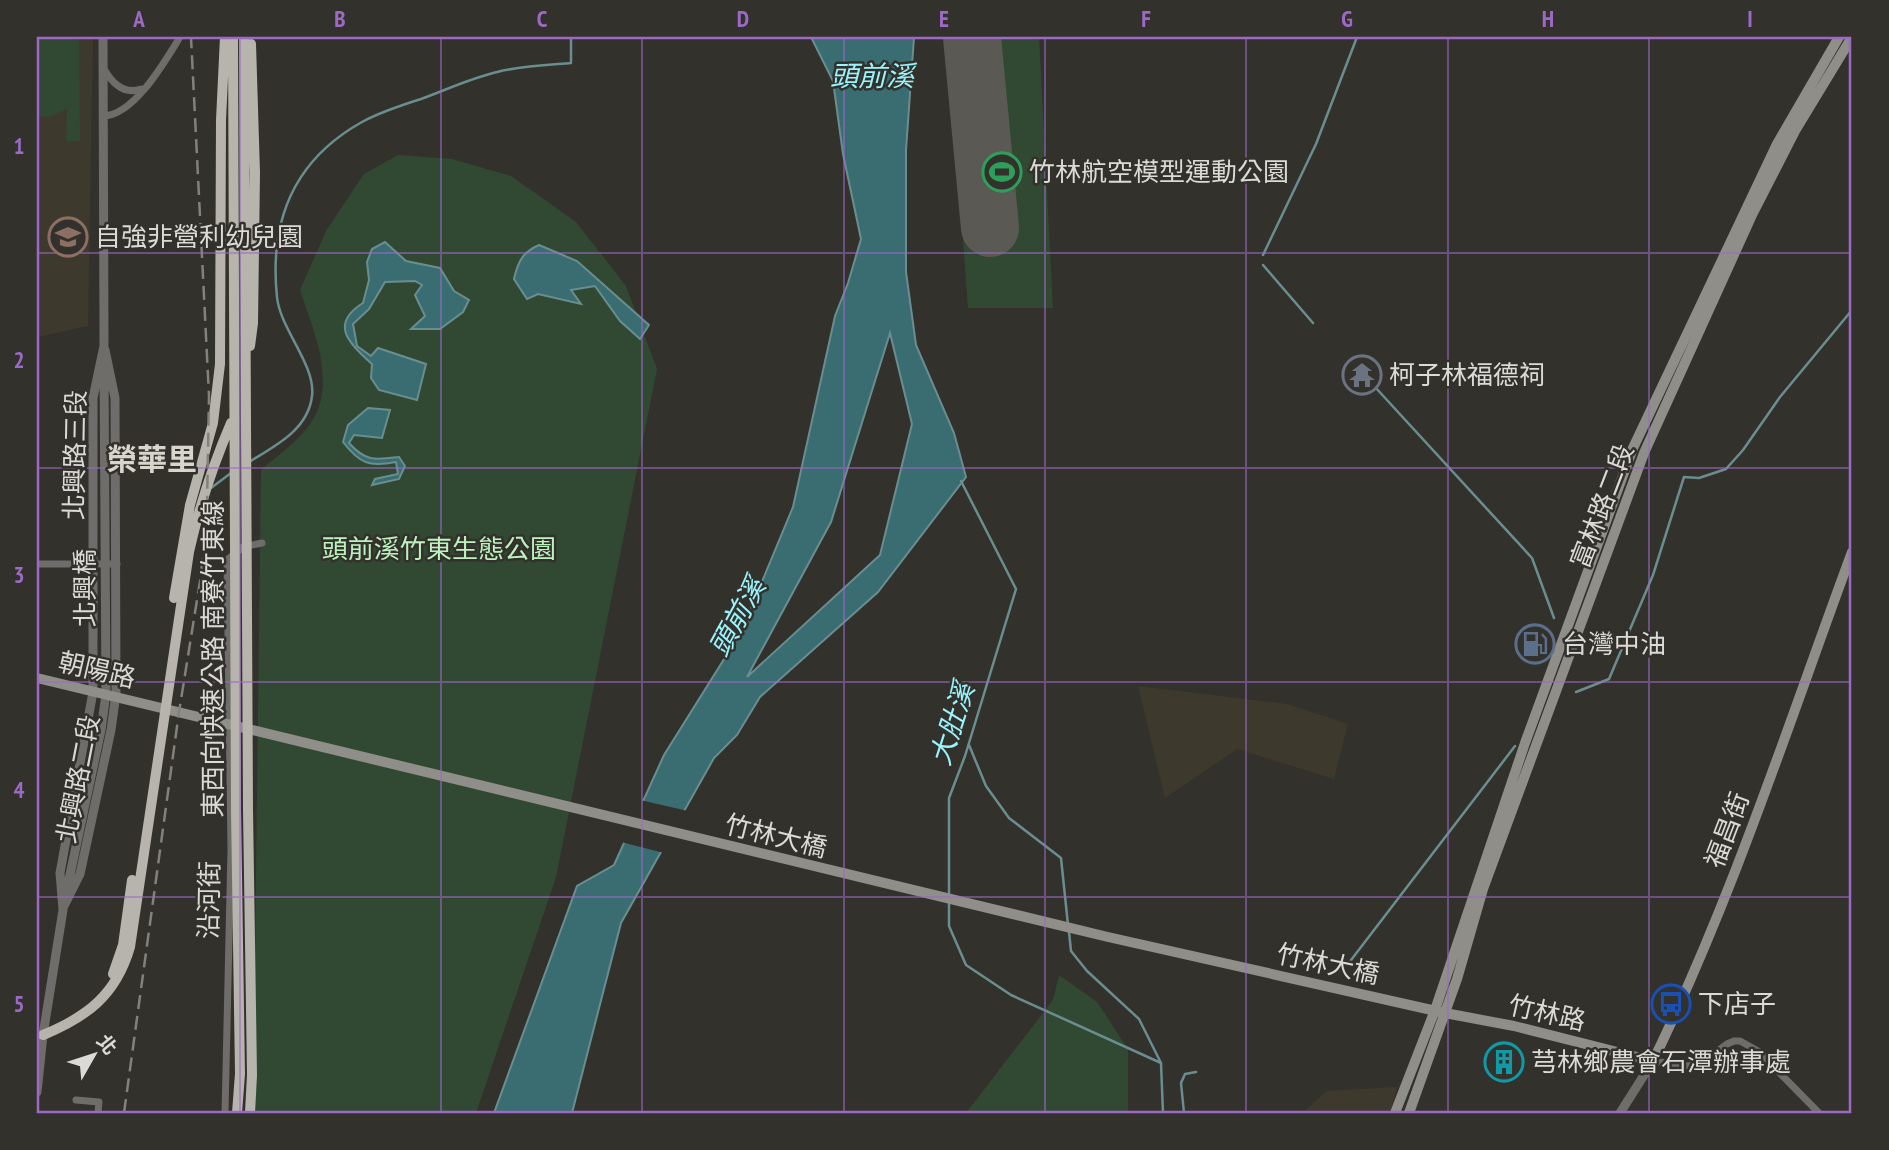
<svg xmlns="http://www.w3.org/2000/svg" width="1889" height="1150" font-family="'PT Sans Narrow','Noto Sans TC',sans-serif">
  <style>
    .built { fill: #3d392c }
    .green { fill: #314933 }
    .water { fill: #396d72; stroke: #6a8e90; stroke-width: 2; fill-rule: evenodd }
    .pier { fill: #33312b }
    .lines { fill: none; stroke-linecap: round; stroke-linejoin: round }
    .stream { stroke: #6a8e90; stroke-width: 2.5 }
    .runway { stroke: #5a5953; stroke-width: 58 }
    .minor { stroke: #6e6d6a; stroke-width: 7 }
    .tertiary { stroke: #6e6d6a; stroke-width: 9 }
    .secondary { stroke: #908e89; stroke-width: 10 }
    .trunk { stroke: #b6b4ad; stroke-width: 10 }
    .rail { stroke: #82817b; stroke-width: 2.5; stroke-dasharray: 14 7; stroke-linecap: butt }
    .grid { fill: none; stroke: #9d69c7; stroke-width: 2; stroke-opacity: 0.55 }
    .labels { text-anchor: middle; stroke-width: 5; stroke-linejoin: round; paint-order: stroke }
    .poi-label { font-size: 26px; fill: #dbdad6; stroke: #33312b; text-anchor: start }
    .street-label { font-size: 26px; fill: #dbdad6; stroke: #33312b }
    .park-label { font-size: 26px; fill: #bdf2bf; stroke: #33312b }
    .water-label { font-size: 28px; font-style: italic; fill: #9af3fd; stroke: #33312b }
    .quarter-label { font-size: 30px; font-weight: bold; fill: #d8d5cd; stroke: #33312b }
    .neatline { fill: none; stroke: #9d69c7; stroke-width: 2.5 }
    .grid-label { font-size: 23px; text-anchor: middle; font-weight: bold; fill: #9d69c7 }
  </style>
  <rect width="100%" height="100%" fill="#33312b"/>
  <path class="built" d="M37 37H93L88 326 37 337Z
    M1138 686 1287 704 1348 724 1334 779 1237 749 1165 798Z
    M1397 1087 1390 1113H1302L1327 1091Z"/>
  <path class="green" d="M37 37H79L80 141H66L67 109 49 117 37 116Z
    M948 37H1039L1053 308H968Z
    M398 155 452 159 511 176 576 222 626 286 657 369 556 877 476 1113H245L255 961 261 470C278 455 300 440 312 421 337 382 313 329 300 290L326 231 364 174Z
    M1059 975 1097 1002 1128 1049V1113H966L1053 1000Z"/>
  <path class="water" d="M811 37H914L906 150V272L916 345 954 433 966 477 878 592 760 697 737 735 714 758 621 923 572 1113H494L577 886 614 865 664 755 741 632 793 507 835 316 848 283 861 239 843 154 833 81ZM890 333 912 424 880 555 747 677 831 522Z
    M385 242 406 261 440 268 454 291 469 300 463 312 440 329H411L425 316 415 295 422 285 415 281 385 282 369 309 353 324 357 346 371 356 378 348 426 364 417 400 379 390 371 378 372 364C349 344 329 324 363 303L369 280 367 262 372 249Z
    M539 245 577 261 649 325 640 339 620 321 595 286 571 290 581 304 538 294 527 299 514 279C518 261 523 252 539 245Z
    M368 408 390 410 382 438 354 435 349 443C366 462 375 460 399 457L405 466 399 479 372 485 375 479 398 474 396 462C369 467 360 464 343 442L348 425Z"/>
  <path class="pier" d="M640 800 688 811 664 853 621 842Z"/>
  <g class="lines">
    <path class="stream" d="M1263 255 1316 144 1357 37
      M1263 265 1313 323
      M1375 387 1532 558 1554 618
      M249 462C275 446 308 430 312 396 316 365 280 329 277 297 269 221 294 160 362 122 380 112 402 105 421 99 446 90 471 78 497 72 520 66 546 65 571 63V37
      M211 488 231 473
      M1576 692 1609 679 1653 575 1684 477 1699 478 1726 469 1743 450 1780 397 1852 310
      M969 745 986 786 1009 818 1061 858 1068 925
      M949 894V798L965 756 1016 589 961 481
      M949 901V926L966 965 1011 995 1161 1063 1163 1113
      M1069 932 1071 951 1087 971 1139 1019 1161 1063
      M1348 964 1515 746
      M1184 1113 1181 1083 1185 1074 1196 1072"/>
    <path class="runway" d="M972 37 990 228"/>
    <path class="minor" d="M104 69C112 83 124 95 141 89
      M103 116C134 116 165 61 180 37
      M37 564H117
      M1653 1061 1688 1066 1700 1064 1727 1044 1734 1041H1740L1758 1051 1819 1113
      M76 1100 99 1102 98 1113
      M225 1113 231 849 227 560 243 547 262 543"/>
    <path class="tertiary" d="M65 898 101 730 106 694 104 366
      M63 908 80 874 111 730 116 694 115 398 105 350
      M37 1092 43 1035 63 910 60 873 93 692V398L104 346 103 37
      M1620 1113 1653 1061"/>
    <path class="secondary" d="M37 678 1108 937 1445 1013 1514 1026 1653 1061C1733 897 1789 722 1852 552
      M1395 1113 1435 1010 1525 743 1633 448 1777 144 1839 37
      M1409 1113 1457 979 1483 889 1644 453 1752 215 1795 131 1852 37"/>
    <path class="trunk" d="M233 37 236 809 240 1074 237 1113
      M244 37 248 809 252 1075 250 1113
      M250 346 253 323 255 173 251 44
      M174 598 190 505 213 423 220 364 221 120 225 37
      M113 974 123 945 132 880
      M43 1035C87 1017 116 995 130 947L189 552C199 507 213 465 231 423"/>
    <path class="rail" d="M124 1113 179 712 201 575 207 506 209 396 191 37"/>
  </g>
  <path class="grid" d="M240 37V1113M441 37V1113M642 37V1113M844 37V1113M1045 37V1113M1246 37V1113M1448 37V1113M1649 37V1113M37 253H1852M37 468H1852M37 682H1852M37 897H1852"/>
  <defs>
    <g id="stadium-ring" transform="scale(2.0125)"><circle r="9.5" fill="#33312b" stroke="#2e9e5b" stroke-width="1.5"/><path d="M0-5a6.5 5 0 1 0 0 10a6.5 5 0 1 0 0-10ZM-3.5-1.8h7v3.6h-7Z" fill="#2e9e5b"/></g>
    <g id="school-ring" transform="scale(2.0125)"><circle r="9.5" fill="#33312b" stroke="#8d6e63" stroke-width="1.5"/><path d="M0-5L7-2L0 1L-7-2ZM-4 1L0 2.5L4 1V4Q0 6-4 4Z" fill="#8d6e63"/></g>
    <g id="temple-ring" transform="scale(2.0125)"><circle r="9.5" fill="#33312b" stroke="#6b7280" stroke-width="1.5"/><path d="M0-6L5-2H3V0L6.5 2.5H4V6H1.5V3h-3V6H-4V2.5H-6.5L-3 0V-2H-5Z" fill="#6b7280"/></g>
    <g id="fuel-ring" transform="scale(2.0125)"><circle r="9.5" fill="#33312b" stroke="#5c6f8a" stroke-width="1.5"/><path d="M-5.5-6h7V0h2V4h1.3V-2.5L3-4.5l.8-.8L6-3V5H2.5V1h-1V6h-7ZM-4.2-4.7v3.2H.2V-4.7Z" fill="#5c6f8a"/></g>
    <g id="bus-ring" transform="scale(2.0125)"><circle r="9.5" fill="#33312b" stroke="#1a4fb4" stroke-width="1.5"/><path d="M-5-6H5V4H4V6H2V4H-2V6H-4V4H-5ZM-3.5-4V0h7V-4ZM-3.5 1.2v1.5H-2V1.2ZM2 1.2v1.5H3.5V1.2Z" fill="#1a4fb4"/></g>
    <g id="building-ring" transform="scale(2.0125)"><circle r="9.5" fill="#33312b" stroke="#0f9aa8" stroke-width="1.5"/><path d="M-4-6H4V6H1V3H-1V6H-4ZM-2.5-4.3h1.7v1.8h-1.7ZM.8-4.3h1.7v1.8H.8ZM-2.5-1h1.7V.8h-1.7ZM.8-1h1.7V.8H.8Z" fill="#0f9aa8"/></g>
  </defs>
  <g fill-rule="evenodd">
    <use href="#stadium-ring" x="1002" y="172"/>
    <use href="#school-ring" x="68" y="237"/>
    <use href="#temple-ring" x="1362" y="375"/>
    <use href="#fuel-ring" x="1535" y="644"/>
    <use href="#bus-ring" x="1671" y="1004"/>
    <use href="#building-ring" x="1504" y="1062"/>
  </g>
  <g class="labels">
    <g class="poi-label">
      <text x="1029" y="181">竹林航空模型運動公園</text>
      <text x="95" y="246">自強非營利幼兒園</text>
      <text x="1389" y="384">柯子林福德祠</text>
      <text x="1562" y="653">台灣中油</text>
      <text x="1698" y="1013">下店子</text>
      <text x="1531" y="1071">芎林鄉農會石潭辦事處</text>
    </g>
    <g class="street-label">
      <text transform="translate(75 455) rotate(-89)" y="9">北興路三段</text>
      <text transform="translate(1602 506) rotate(-69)" y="9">富林路二段</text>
      <text transform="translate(85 588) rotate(-90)" y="9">北興橋</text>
      <text transform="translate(213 659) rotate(-90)" y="9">東西向快速公路 南寮竹東線</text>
      <text transform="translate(97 670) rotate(13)" y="9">朝陽路</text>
      <text transform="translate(78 779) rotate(-79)" y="9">北興路二段</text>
      <text transform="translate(1727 830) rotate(-69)" y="9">福昌街</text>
      <text transform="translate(776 836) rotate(14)" y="9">竹林大橋</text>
      <text transform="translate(209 900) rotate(-89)" y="9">沿河街</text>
      <text transform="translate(1328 964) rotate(12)" y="9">竹林大橋</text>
      <text transform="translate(1547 1013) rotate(13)" y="9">竹林路</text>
    </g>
    <g class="park-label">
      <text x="439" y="558">頭前溪竹東生態公園</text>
    </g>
    <g class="water-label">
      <text x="872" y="86">頭前溪</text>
      <text transform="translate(737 617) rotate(-61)" y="10">頭前溪</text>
      <text transform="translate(952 724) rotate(-72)" y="10">大肚溪</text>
    </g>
    <g class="quarter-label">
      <text x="152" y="470">榮華里</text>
    </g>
  </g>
  <rect width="1889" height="1150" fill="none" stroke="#33312b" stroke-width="77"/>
  <g transform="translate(94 1055) rotate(51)" stroke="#33312b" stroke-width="5" paint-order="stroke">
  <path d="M0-5L12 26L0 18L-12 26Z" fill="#dbdad6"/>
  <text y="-10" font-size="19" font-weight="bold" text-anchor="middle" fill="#dbdad6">北</text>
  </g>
  <rect x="38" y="38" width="1812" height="1074" class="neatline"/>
  <g class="grid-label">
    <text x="139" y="27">A</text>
    <text x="340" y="27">B</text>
    <text x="542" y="27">C</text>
    <text x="743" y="27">D</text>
    <text x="944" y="27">E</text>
    <text x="1146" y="27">F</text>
    <text x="1347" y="27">G</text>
    <text x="1548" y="27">H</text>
    <text x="1750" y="27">I</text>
    <text x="19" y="154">1</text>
    <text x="19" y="368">2</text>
    <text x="19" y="583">3</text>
    <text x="19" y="798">4</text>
    <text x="19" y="1012">5</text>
  </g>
</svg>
